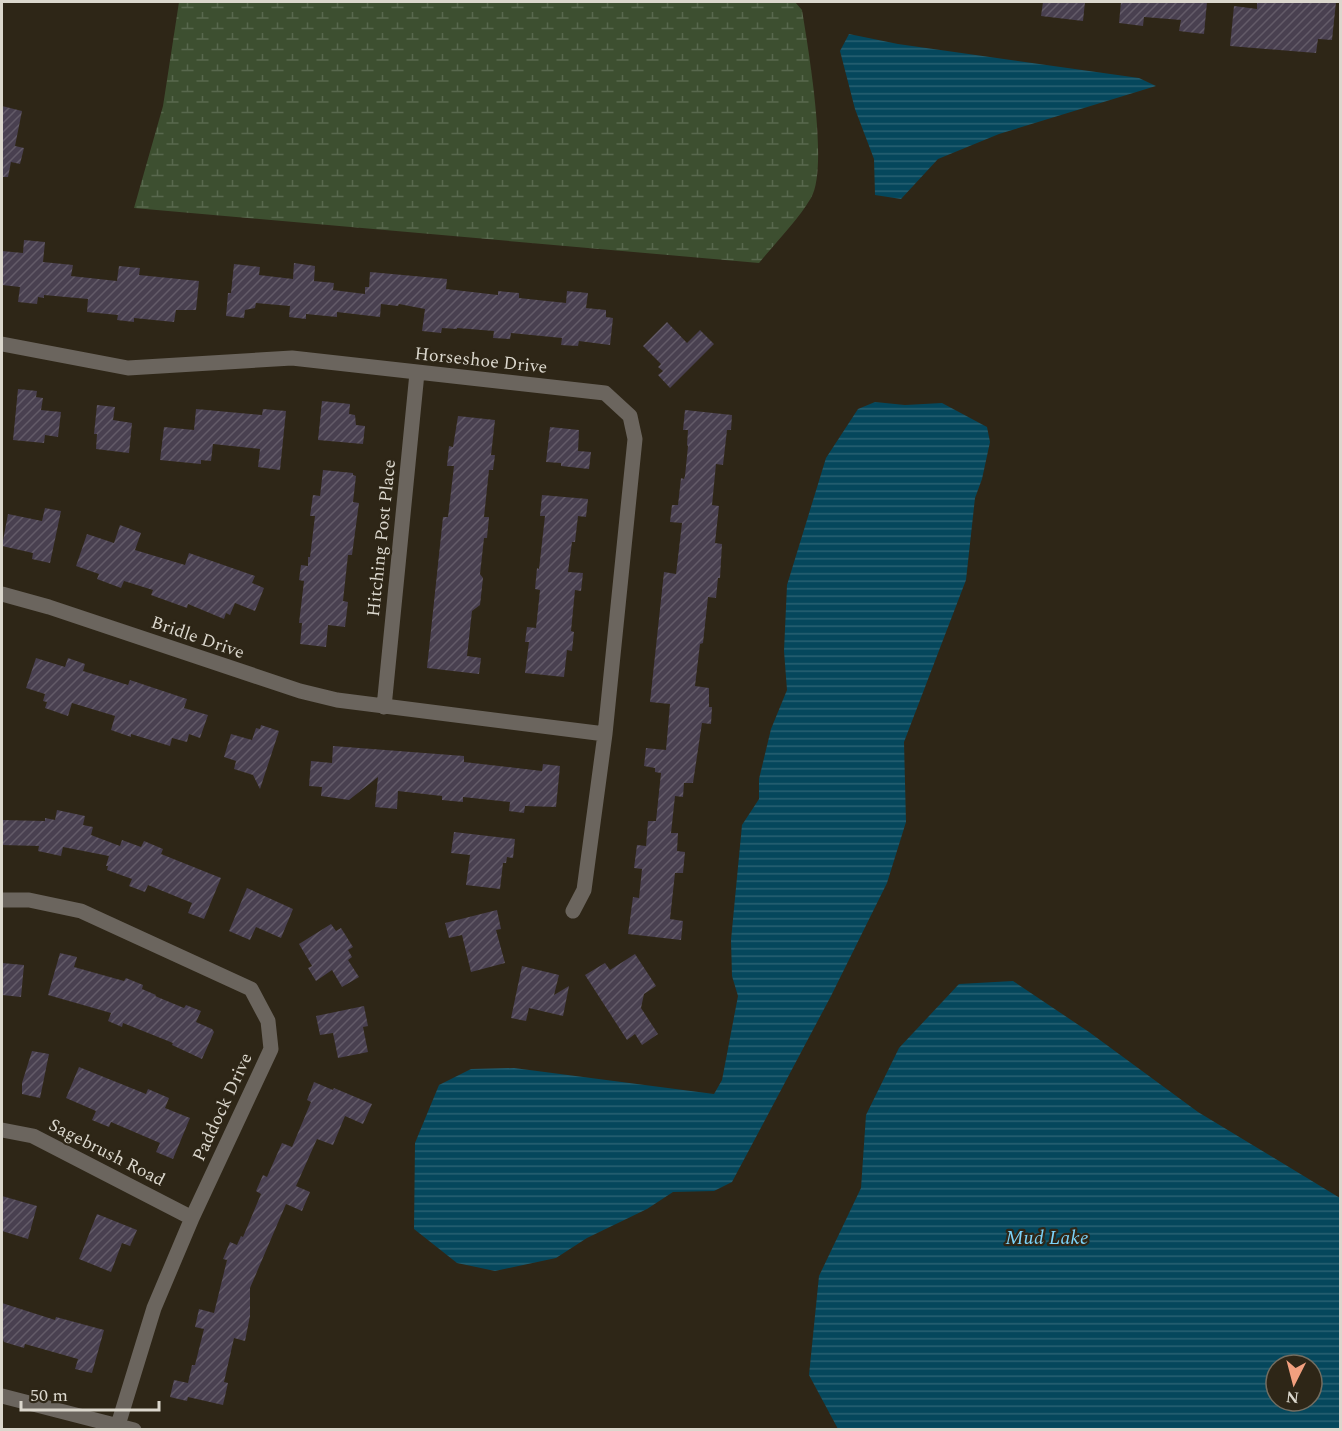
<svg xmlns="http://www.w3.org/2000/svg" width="1342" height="1431" font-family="Spectral,serif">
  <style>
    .wetland { fill: url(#wetland-marsh) }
    .water { fill: url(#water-rules); fill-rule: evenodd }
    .building { fill: url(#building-hatch) }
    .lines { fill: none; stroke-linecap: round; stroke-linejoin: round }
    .minor { stroke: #6b655e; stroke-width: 15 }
    .labels { text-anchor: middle; stroke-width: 4.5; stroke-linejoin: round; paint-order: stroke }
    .street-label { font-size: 18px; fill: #dbd7cd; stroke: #2e2617 }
    .water-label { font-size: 20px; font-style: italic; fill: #7cd3f9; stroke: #2e2617 }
  </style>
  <defs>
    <pattern id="wetland-marsh" width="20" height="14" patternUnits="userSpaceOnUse" patternTransform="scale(1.5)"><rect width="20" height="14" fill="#3d4f30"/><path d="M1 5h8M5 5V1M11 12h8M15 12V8" fill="none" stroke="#58684d"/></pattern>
    <pattern id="water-rules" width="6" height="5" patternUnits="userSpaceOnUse" patternTransform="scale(1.5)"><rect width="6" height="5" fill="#05475c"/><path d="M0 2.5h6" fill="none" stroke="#296172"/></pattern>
    <pattern id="building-hatch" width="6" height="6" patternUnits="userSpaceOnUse" patternTransform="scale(1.5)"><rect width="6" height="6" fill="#494050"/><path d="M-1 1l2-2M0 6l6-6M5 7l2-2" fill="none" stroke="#635b68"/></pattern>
  </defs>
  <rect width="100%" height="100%" fill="#2e2617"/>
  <path class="wetland" d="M179 2H795L802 10C808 47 829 168 811 198 798 220 776 242 759 263L134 208 163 106Z"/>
  <path class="water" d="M849 34 898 44 1139 78 1156 86 999 134 938 159 901 199 875 195 874 159 855 109 840 51Z
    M875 402 905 405 942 403 987 427 990 442 982 479 975 498 966 580 904 742 906 822 887 883 831 996 732 1182 714 1191 673 1192 647 1209 587 1238 556 1258 495 1271 457 1263 414 1229 415 1143 439 1085 471 1069 514 1068 714 1094 722 1080 738 996 732 976 731 940 742 825 759 799V779L771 729 787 690 784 651 787 585 826 458 858 409Z
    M1013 981 1089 1032 1198 1112 1340 1198V1429H838L809 1375 819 1276 861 1188 866 1115 899 1048 959 984ZM1276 1365H1312V1401H1276Z"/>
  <path class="building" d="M1043 2H1085L1083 21 1041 16Z
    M1121 2H1207L1204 34 1179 31 1181 20 1144 17 1143 26 1119 23Z
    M1257 2H1336L1332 40 1318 39 1316 53 1230 46 1234 6 1257 9Z
    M2 106 22 111 15 146 24 148 20 164 11 162 8 177H2Z
    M24 240 45 242 43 262 73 265 71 276 117 281 119 266 140 268 139 275 199 281 196 310H176L174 322 134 318V322L117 320 118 315 87 312 88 299 44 295V298L38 297 37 304 18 302 20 287 2 285V251L23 253Z
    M294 263 315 266 314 281 334 283 333 290 365 294V287H369L370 272 447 279 446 289 498 295V291L519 293V298L566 303 567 291 588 293 586 308 606 310V317L613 318 610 345 579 341 578 346 561 345 562 338 511 333 510 339 493 338 494 331 457 328V329L442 328 441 333 422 331 425 309 399 304 398 306 381 304 380 317 337 312V317L306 314V319L289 317 290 306 256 303 255 308 245 310 244 318 226 316 228 293H231L234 264 260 267 259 275 293 279Z
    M667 322 687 343 700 330 714 344 670 388 658 375 663 371 658 367 661 364 643 346Z
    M18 389 37 391 36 397 43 398 41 410 61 412 58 437 45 435 44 443 13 440Z
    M322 401 350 404 349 414 355 415 356 425 365 426 363 444 318 440Z
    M97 405 115 407 113 420 132 423 129 453 96 449 97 434H94Z
    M196 409 262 415 263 409 286 411 280 470 258 467 260 449 213 444 211 461 201 460V464L160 460 164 427 194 430Z
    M685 410 732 415 731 430H727L723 465 716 464 712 505 719 506 715 543 722 544 720 578H718L716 598 708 597 703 643 700 644 695 686 709 688V707H712L711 724 702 723 693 783H684L683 797 675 796 671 833H678L677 851 685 852 683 873H675L670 919 683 921 681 940 628 934 633 897 639 898 642 869 634 868 637 845 646 846 648 821H656L661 773 655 772V768L644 766 646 748 666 750 670 704 650 702 664 572 676 574 682 523 670 522 672 505H678L681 478 684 479 685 476 688 446 687 445 688 430H683Z
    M458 416 495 420 491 455H495L493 470H489L484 517H489L487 538H484L480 574 483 578 480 605 472 611 467 656 481 658 479 674 427 668 443 517H448L454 466H447L449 446 453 447Z
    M550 427 579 430 578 451 591 452 589 469 561 466V463L546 462Z
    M323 470 353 473V475L356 476 353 502 359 503 352 555H348L343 601 348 602 345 627 328 625 326 647 300 644 302 623H299L304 581 299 580 301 565 308 566V557H310L315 516H310L313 495 320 496Z
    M542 495 588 499 586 517 578 516 575 542H572L568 572 583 573 581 591 575 590 571 631 574 632 572 651 567 650 564 677 525 673 529 642H525L527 627 536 628 540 590 535 589 537 568 539 569 545 516H540Z
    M45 508 61 511 50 563 32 559 33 553 2 546 8 514 42 521Z
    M120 525 141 533 135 550 185 565 189 553 255 576 252 583 264 588 255 611 235 603 230 615 226 613 224 619 188 604 187 608 151 595 153 590 124 581 121 588 97 579 99 574 76 566 87 534 114 543Z
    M36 658 65 667 68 658 85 664 83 671 128 685 130 680 187 699 184 708 208 715 200 738 189 734 187 742 172 738 170 746 131 734V737L111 730 115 716 72 703 68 716 45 708 47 702 43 701 45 694 26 688Z
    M261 725 279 731 260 789 253 775 234 769 236 761 224 757 231 734 252 740 256 728 260 729Z
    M333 746 464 756V762L542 771 543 764 560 766 556 807 525 806 524 813 509 811 510 802 463 797V802L442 800V796L398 791 397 809 375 807 378 777 349 800 321 796 322 787 309 786 311 761 332 763Z
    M57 810 85 816 83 825 93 827 91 835 120 846 122 840 141 847 144 841 163 849 161 854 221 878 204 919 188 913 192 903 148 885 145 892 129 886 132 879 107 870 108 866H106L109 856 63 847 61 856 38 851 39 846 2 845V820L45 821V818L55 820Z
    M454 832 515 839 513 858 507 857 506 863H503L500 889 466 885 470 855 451 853Z
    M247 888 293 909 281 938 256 927 250 940 229 931Z
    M497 910 501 929 496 930 505 963 471 972 462 935 449 938 445 923Z
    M331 924 336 931 341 928 353 947 348 950 352 957 348 960 359 977 342 987 332 970 316 981 308 968 312 966 299 944Z
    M60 953 77 957 74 967 124 981 126 978 143 985 142 989 156 995 155 996 184 1008 186 1005 201 1011 196 1022 212 1029 214 1032 202 1059 172 1045 173 1043 123 1023 122 1027 108 1021 111 1013 48 995Z
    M635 954 656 986 644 994 641 1008 658 1034 642 1045 635 1034 627 1040 585 975 605 963 610 970Z
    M2 963 24 965 21 997 2 995Z
    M522 966 559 975 554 995 569 986 563 1016 529 1008 526 1021 511 1018Z
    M364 1006 368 1026 363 1027 368 1052 338 1058 333 1033 320 1035 316 1016Z
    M32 1051 49 1054 40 1098 22 1094V1083Z
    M79 1067 146 1094 148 1089 169 1098 165 1108 190 1118 173 1159 156 1152 160 1143 111 1122 109 1127 92 1120 96 1111 66 1098Z
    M314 1082 333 1090 334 1088 372 1104 363 1124 345 1116 333 1145 317 1139 296 1186 310 1192 302 1211 286 1204 250 1288V1316L245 1341 234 1338 224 1382 228 1383 223 1405 188 1397 187 1401 170 1397 174 1380 188 1383 192 1365H195L204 1329 195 1327 199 1309 214 1313 227 1260 223 1259 230 1242 237 1245 241 1236 243 1237 261 1194 256 1191 263 1175 267 1177 282 1143 292 1147 311 1102 307 1100Z
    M2 1196 37 1206 28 1239 2 1231Z
    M97 1214 137 1230 130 1246 122 1243 111 1272 79 1259Z
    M2 1303 55 1320 56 1317 104 1330 92 1373 75 1369 78 1359 25 1344 24 1348 4 1342 2 1337Z"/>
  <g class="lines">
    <path class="minor" d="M2 344 128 368 292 358 605 393 630 416 635 439 605 734 584 890 573 911
      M2 594 49 607 300 691 337 700 605 734
      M384 707 417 373
      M2 900H29L81 911 251 989 268 1021 271 1049 192 1218 154 1308 118 1425
      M2 1130 33 1136 192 1218
      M2 1396 134 1430"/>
  </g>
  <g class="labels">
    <g class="street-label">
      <text transform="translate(481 360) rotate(6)" y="6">Horseshoe Drive</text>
      <text transform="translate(381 538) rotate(-84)" y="6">Hitching Post Place</text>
      <text transform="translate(198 637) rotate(19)" y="6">Bridle Drive</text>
      <text transform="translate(222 1107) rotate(-65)" y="6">Paddock Drive</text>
      <text transform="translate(107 1152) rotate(27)" y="6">Sagebrush Road</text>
    </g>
    <g class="water-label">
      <text x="1047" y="1244">Mud Lake</text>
    </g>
  </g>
  <rect width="1342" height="1431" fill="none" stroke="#dbd7cd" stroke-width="6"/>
  <g transform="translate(1294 1383) rotate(186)"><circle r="28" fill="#2e2617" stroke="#736d60" stroke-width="1.5"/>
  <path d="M0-4.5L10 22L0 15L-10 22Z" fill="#f2a07f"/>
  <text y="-9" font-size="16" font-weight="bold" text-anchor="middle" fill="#dbd7cd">N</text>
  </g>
  <path d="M21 1401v9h138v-9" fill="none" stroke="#dbd7cd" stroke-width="3"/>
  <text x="30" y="1401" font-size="18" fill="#dbd7cd" stroke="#2e2617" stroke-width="4.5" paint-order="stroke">50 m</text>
</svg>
